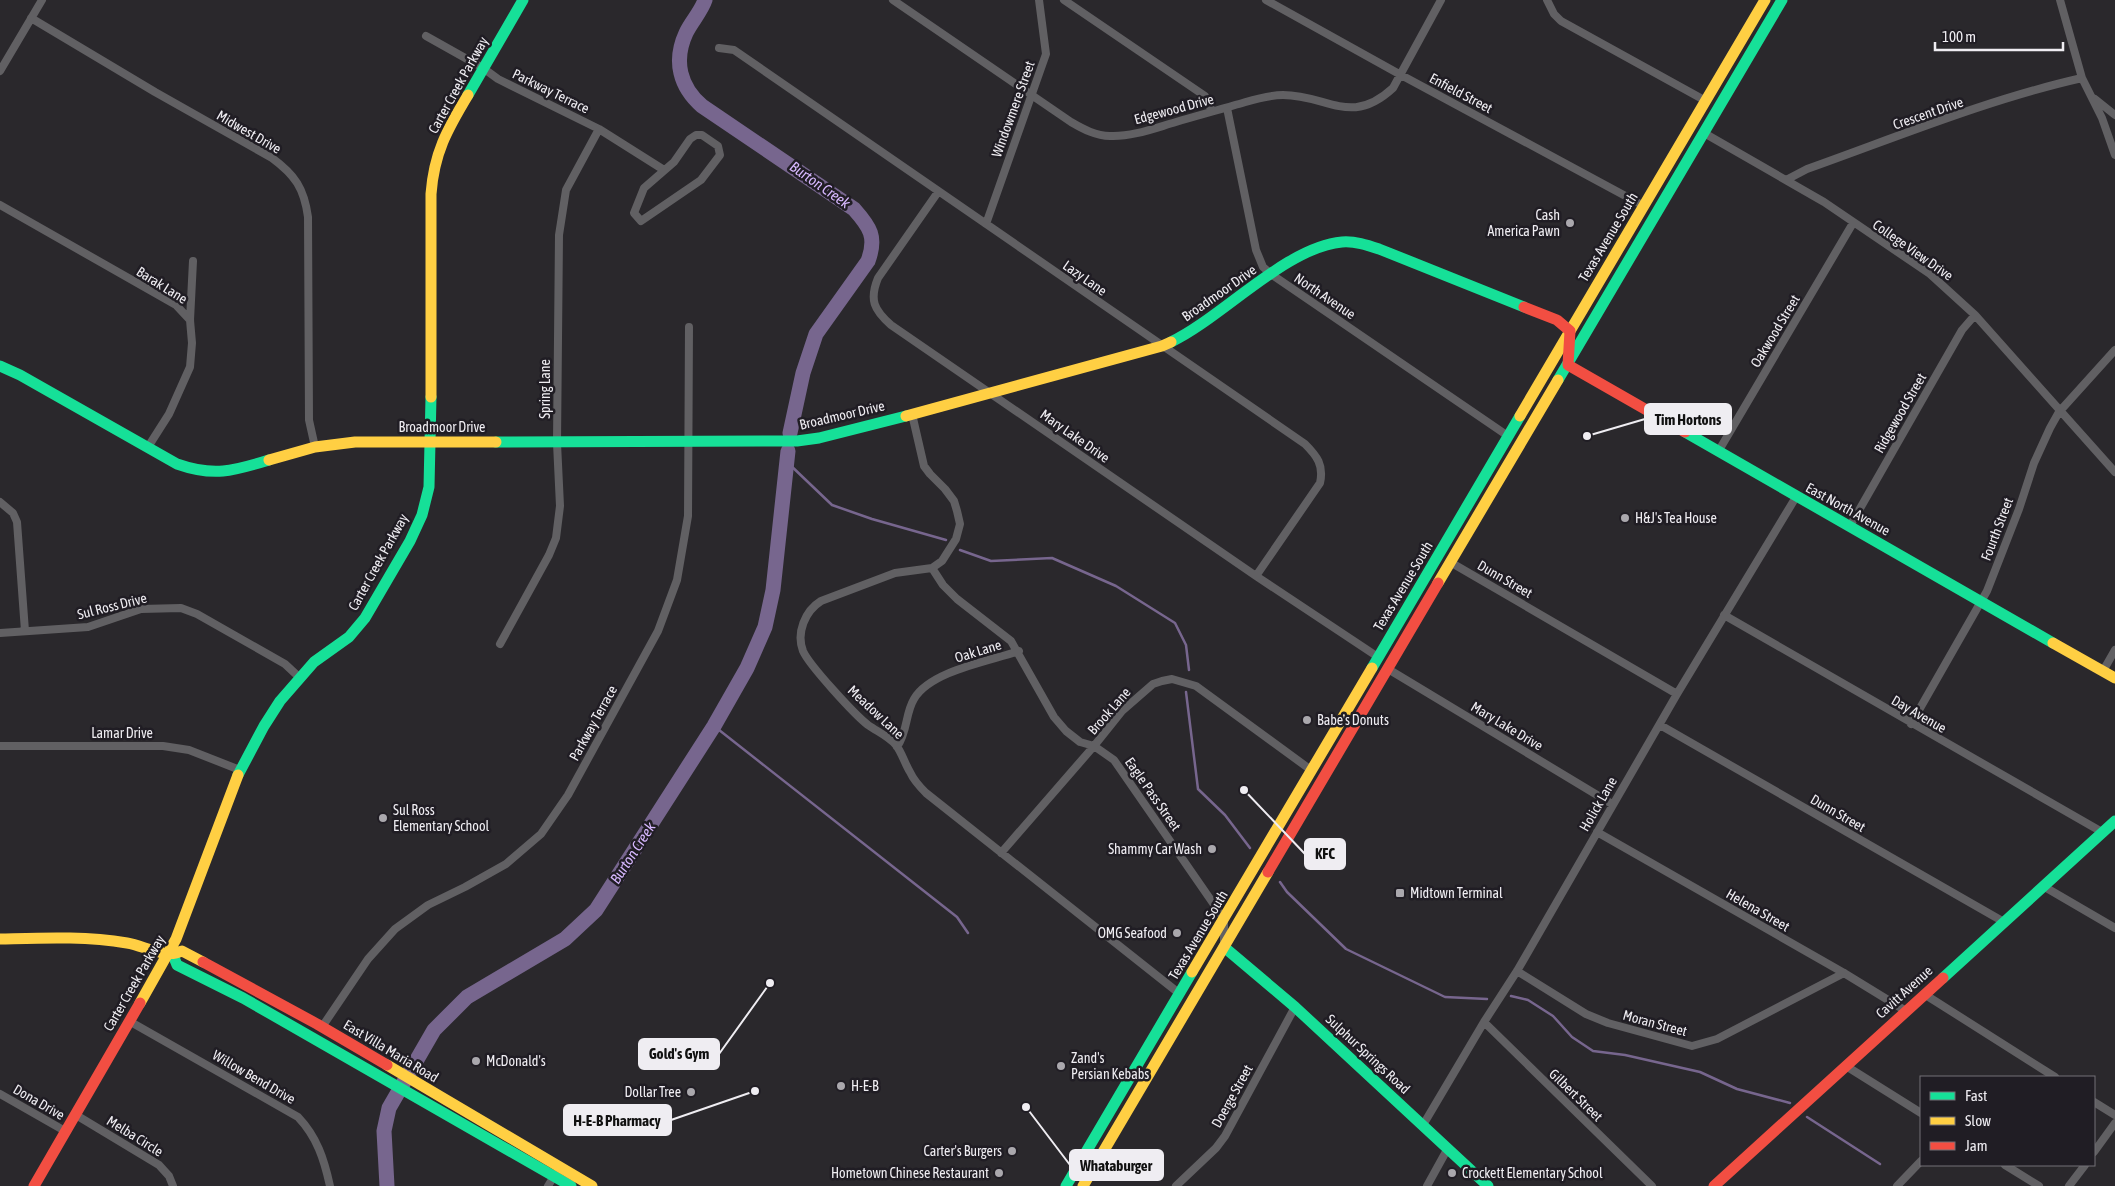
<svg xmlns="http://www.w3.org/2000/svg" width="2115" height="1186" font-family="'Asap Condensed',sans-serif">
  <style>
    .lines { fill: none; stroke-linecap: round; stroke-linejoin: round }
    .stream { stroke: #77668e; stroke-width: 2.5 }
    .river { stroke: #77668e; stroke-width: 15 }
    .street { stroke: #616063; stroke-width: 8 }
    .fast { stroke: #16e098; stroke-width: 11 }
    .slow { stroke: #ffcf43; stroke-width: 11 }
    .jam { stroke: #f24e42; stroke-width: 11 }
    .poi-dot { fill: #aaa8ad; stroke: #201d24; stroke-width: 2 }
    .labels { text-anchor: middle; stroke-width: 5; stroke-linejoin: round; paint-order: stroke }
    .street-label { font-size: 14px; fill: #efedf2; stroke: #201d24 }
    .poi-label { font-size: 14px; fill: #efedf2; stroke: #201d24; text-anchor: start }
    .water-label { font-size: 15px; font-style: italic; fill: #d7b8ff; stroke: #201d24 }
    .leader { fill: none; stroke: #efedf2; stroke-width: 2 }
    .callout-dot { fill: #efedf2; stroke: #201d24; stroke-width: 2 }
    .callout { fill: #efedf2; stroke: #efedf2; stroke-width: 2 }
    .callout-label { font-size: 15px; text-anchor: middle; font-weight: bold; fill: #111 }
  </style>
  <rect width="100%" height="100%" fill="#2a282c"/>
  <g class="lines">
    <path class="stream" d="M787 462 832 505 872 519 946 540
      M960 550 991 561 1052 558 1116 586 1175 623 1186 645 1189 670
      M1186 692 1198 789 1225 815 1250 848
      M714 726 957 917 968 933
      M1280 882 1287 892 1346 949 1445 997 1487 999
      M1511 996 1528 1000 1553 1016 1572 1037 1593 1051 1625 1055 1700 1072 1737 1089 1790 1103
      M1807 1117 1880 1164"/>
    <path class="river" d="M705 0C701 12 691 22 686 33 673 61 680 87 702 106L854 209C870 227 877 237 868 261L816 334 803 373 790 433
      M387 1186 384 1131 389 1108 434 1030 467 997 565 939 596 910 714 726 747 668 765 627 773 590 788 451"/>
    <path class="street" d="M893 0 1071 122C1083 129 1096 136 1110 136 1132 137 1155 128 1176 122 1196 116 1215 111 1235 105 1250 101 1266 95 1283 95 1328 95 1351 127 1393 88L1441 0
      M1064 0 1205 96 1212 111
      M1266 0 1401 75 1644 206
      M1547 0 1554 14 1561 21 1706 101
      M2060 0 2082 78 2102 118 2115 155
      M31 18 155 92 272 158C295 175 304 188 308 217L309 420 315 447
      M426 36 483 68 498 79 599 129 664 170
      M719 48 734 50 1305 444C1317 456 1324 465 1320 483L1256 576
      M0 71 42 0
      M2095 99 2115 115
      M1227 108 1256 250 1263 267 1271 274 1508 436
      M1704 133 1824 202 1930 274 1975 315 2115 472
      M696 135H702L718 146 720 155 701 180 641 221 634 213 644 188 674 162 690 139Z
      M1786 180 1807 169C1897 137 1989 99 2082 78
      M938 192 878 278C869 300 874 310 891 325L1256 576 1378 657
      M0 205 176 305 190 320
      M986 224 1046 54 1039 0
      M912 414 924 466 930 474 945 489 954 501 957 511 960 524 956 539 942 561 932 568 895 573 821 601C805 611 796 633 803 651 809 665 855 715 868 725 878 732 888 736 896 745 902 753 905 764 910 772 914 781 920 787 926 793L1180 994
      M148 447 169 414 190 367 192 343 190 320 193 261
      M1718 452 1853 223
      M0 502 13 513 17 522 25 631
      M1850 526 1962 330 1975 315
      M1450 562 1677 694
      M932 568 943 585 957 599 1011 641 1054 717 1066 731 1080 742 1094 746 1114 760 1224 919V942
      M1724 615 2102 832
      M0 633 88 627 141 609 181 608 197 614 285 664 300 678
      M500 644 549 555 556 538 560 506 557 443 559 235 566 190 599 129
      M1388 669 1612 804
      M2103 671 2115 650
      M1911 724 1987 591 2019 509 2034 463 2050 428 2059 412 2115 350
      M1660 725 2004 922
      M0 746H163L189 750 240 770
      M897 747C908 731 905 714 914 699 930 671 990 661 1019 651
      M1597 832 1844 973 1906 1011
      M1001 853 1094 746 1122 711 1153 684 1162 681 1172 679 1196 686 1311 770
      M2043 886 2115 928
      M1517 971 1586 1014 1608 1023 1692 1046 1717 1039 1844 973
      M1924 994 2055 1077
      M129 1021 298 1117C317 1137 324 1159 330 1186
      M1484 1022 1652 1186
      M322 1027 368 959 395 929 428 905 465 887 506 864 541 834 568 795 658 631 677 580 688 516 689 327
      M1846 1066 1921 1113
      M0 1094 65 1131
      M2094 1102 2115 1115
      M76 1115 159 1165 169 1176 173 1186
      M1423 1125 1484 1022 1517 971 1677 694 1796 497
      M2094 1152 2115 1123
      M2005 1165 2039 1186
      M548 1186 556 1173
      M1176 1186 1216 1148 1225 1136 1295 1007
      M1427 1186 1448 1148
      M1897 1186 1921 1161
      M2069 1186 2085 1165"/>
    <path class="fast" d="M468 95 523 0
      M1171 342C1223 317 1286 247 1342 242 1355 241 1367 245 1379 249L1524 307
      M0 366 20 375 177 464C214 477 233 471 269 460
      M1558 380 1782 0
      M1685 432 2053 643
      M496 442 797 441 819 438 906 416
      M1372 668 1520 416
      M238 775 264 726 280 701 314 662 349 637 365 618 410 541 422 515 429 487 431 397
      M1224 947 1295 1007 1488 1186
      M173 955 177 965 243 998 571 1186
      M1943 978 2115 821
      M1066 1186 1192 972"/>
    <path class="slow" d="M431 397V194C434 153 447 130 468 95
      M906 416 1162 346 1171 342
      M1520 416 1765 0
      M269 460 315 447 355 442H496
      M1438 583 1558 380
      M2053 643 2115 678
      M0 939C43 938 84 936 127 943 145 946 165 959 182 951L203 962
      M1192 972 1372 668
      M140 1003 176 939 238 775
      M387 1065 592 1186
      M1083 1186 1268 872"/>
    <path class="jam" d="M1524 307 1557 320 1570 331 1568 365 1685 432
      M1268 872 1438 583
      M203 962 317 1024 387 1065
      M34 1186 140 1003
      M1714 1186 1943 978"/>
  </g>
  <g class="poi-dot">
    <circle cx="1570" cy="223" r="5"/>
    <circle cx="1625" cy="518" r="5"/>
    <circle cx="1307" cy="720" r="5"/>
    <circle cx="383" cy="818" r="5"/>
    <circle cx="1212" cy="849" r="5"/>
    <rect x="1395" y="888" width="10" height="10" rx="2.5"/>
    <circle cx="1177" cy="933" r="5"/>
    <circle cx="476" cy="1061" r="5"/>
    <circle cx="1061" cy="1066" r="5"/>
    <circle cx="841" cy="1086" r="5"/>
    <circle cx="691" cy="1092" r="5"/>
    <circle cx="1012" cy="1151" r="5"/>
    <circle cx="999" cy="1173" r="5"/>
    <circle cx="1452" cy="1173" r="5"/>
  </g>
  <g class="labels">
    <g class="street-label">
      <text transform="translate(458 85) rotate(-61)" y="5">Carter Creek Parkway</text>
      <text transform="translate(551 91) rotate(26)" y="5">Parkway Terrace</text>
      <text transform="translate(1461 93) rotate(28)" y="5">Enfield Street</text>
      <text transform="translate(1013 109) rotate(-70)" y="5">Windowmere Street</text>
      <text transform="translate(1174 109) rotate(-15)" y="5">Edgewood Drive</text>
      <text transform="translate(1928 113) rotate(-19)" y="5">Crescent Drive</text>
      <text transform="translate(249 132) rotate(30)" y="5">Midwest Drive</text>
      <text transform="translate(1608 237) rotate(-59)" y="5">Texas Avenue South</text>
      <text transform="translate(1913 250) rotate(35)" y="5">College View Drive</text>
      <text transform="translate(1085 278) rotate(35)" y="5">Lazy Lane</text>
      <text transform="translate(162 285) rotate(32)" y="5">Barak Lane</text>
      <text transform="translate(1219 293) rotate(-35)" y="5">Broadmoor Drive</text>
      <text transform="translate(1325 296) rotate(34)" y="5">North Avenue</text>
      <text transform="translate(1775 331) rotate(-59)" y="5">Oakwood Street</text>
      <text transform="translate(545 389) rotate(-90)" y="5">Spring Lane</text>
      <text transform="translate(1900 413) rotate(-60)" y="5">Ridgewood Street</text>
      <text transform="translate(842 415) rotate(-13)" y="5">Broadmoor Drive</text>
      <text x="442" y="432">Broadmoor Drive</text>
      <text transform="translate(1075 436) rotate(35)" y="5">Mary Lake Drive</text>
      <text transform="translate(1848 509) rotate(29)" y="5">East North Avenue</text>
      <text transform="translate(1997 529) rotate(-69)" y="5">Fourth Street</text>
      <text transform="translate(378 562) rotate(-61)" y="5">Carter Creek Parkway</text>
      <text transform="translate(1505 579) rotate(30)" y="5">Dunn Street</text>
      <text transform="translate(1403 586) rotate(-59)" y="5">Texas Avenue South</text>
      <text transform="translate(112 606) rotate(-14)" y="5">Sul Ross Drive</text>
      <text transform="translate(978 651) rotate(-17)" y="5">Oak Lane</text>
      <text transform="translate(1109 711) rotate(-49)" y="5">Brook Lane</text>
      <text transform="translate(876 712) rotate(43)" y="5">Meadow Lane</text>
      <text transform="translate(1919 714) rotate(30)" y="5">Day Avenue</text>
      <text transform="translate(593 723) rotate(-61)" y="5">Parkway Terrace</text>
      <text transform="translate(1507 726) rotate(31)" y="5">Mary Lake Drive</text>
      <text x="122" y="738">Lamar Drive</text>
      <text transform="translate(1153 794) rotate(55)" y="5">Eagle Pass Street</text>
      <text transform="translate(1598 804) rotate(-60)" y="5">Holick Lane</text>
      <text transform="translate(1838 813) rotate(30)" y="5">Dunn Street</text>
      <text transform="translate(1758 910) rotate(30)" y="5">Helena Street</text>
      <text transform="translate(1198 935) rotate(-59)" y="5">Texas Avenue South</text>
      <text transform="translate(134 983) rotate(-60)" y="5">Carter Creek Parkway</text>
      <text transform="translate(1904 992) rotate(-42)" y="5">Cavitt Avenue</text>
      <text transform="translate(1655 1023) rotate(15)" y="5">Moran Street</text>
      <text transform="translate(391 1051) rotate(31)" y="5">East Villa Maria Road</text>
      <text transform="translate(1368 1054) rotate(43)" y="5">Sulphur Springs Road</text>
      <text transform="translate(254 1077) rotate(30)" y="5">Willow Bend Drive</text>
      <text transform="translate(1576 1095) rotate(44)" y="5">Gilbert Street</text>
      <text transform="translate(1232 1096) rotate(-61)" y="5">Doerge Street</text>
      <text transform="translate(39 1102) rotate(30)" y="5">Dona Drive</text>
      <text transform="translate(135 1136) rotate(32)" y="5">Melba Circle</text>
    </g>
    <g class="poi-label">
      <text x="1560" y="220" text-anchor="end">Cash<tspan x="1560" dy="16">America Pawn</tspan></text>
      <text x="1635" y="523">H&amp;J's Tea House</text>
      <text x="1317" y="725">Babe's Donuts</text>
      <text x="393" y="815">Sul Ross<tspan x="393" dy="16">Elementary School</tspan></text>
      <text x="1202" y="854" text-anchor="end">Shammy Car Wash</text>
      <text x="1410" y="898">Midtown Terminal</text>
      <text x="1167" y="938" text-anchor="end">OMG Seafood</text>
      <text x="1071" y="1063">Zand's<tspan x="1071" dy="16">Persian Kebabs</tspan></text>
      <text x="486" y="1066">McDonald's</text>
      <text x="851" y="1091">H-E-B</text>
      <text x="681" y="1097" text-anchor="end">Dollar Tree</text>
      <text x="1002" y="1156" text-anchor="end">Carter's Burgers</text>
      <text x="989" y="1178" text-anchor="end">Hometown Chinese Restaurant</text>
      <text x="1462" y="1178">Crockett Elementary School</text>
    </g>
    <g class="water-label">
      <text transform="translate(820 185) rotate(35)" y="5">Burton Creek</text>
      <text transform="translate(633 853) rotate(-57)" y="5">Burton Creek</text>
    </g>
  </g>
  <path class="leader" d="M1587 436L1645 419M1244 790L1305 854M770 983L719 1054M755 1091L671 1120M1026 1107L1070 1165"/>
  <g class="callout-dot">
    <circle cx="1587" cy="436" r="5"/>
    <circle cx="1244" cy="790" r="5"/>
    <circle cx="770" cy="983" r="5"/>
    <circle cx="755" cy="1091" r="5"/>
    <circle cx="1026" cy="1107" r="5"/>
  </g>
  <g class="callout">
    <rect x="1645" y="404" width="86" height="30" rx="5"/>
    <rect x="1305" y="839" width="40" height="30" rx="5"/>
    <rect x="639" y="1039" width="80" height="30" rx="5"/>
    <rect x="564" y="1105" width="107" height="30" rx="5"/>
    <rect x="1070" y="1150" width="93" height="30" rx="5"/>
  </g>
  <g class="callout-label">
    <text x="1688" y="425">Tim Hortons</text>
    <text x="1325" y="859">KFC</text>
    <text x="679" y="1059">Gold's Gym</text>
    <text x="617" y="1126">H-E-B Pharmacy</text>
    <text x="1116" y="1171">Whataburger</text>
  </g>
  <rect x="1920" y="1076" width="175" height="90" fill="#201d24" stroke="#737076"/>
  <rect x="1930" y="1092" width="25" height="8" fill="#16e098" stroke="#737076"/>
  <text x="1965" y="1101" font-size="15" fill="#efedf2">Fast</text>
  <rect x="1930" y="1117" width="25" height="8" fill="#ffcf43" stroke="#737076"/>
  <text x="1965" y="1126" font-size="15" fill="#efedf2">Slow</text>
  <rect x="1930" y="1142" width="25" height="8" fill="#f24e42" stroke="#737076"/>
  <text x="1965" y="1151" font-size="15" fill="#efedf2">Jam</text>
  <path d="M1935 42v8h128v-8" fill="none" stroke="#efedf2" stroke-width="2.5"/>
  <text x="1942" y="42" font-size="15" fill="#efedf2" stroke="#201d24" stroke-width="4" paint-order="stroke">100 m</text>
</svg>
